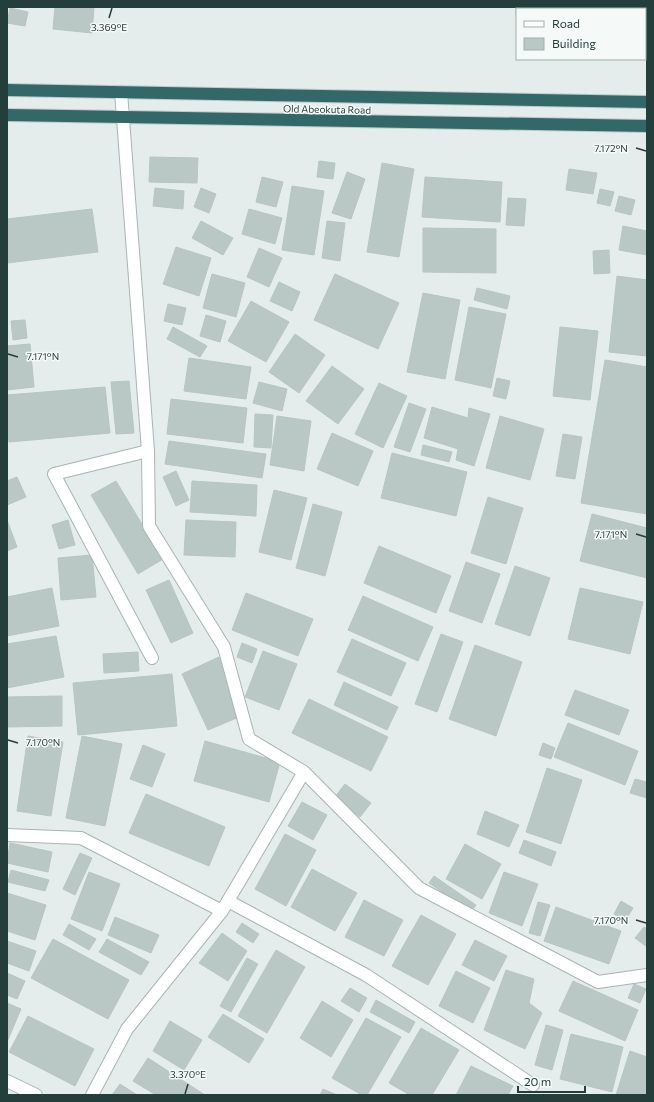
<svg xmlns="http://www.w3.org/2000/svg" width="654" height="1102" font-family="Commissioner,sans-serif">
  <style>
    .building { fill: #bac8c5; stroke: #b7c6c3 }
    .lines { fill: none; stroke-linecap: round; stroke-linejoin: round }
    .minor-casing { stroke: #a7b5b3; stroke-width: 14 }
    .highway-casing { stroke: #c2c9c8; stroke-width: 14 }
    .minor { stroke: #fff; stroke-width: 12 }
    .highway { stroke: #326968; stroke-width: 12 }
    .ticks { fill: none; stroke: #243e3c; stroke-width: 1.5 }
    .labels { text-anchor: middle; stroke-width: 3; stroke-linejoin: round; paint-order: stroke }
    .street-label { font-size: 10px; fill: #243e3c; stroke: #f5faf8 }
    .ticks-label { font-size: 10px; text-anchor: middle; fill: #243e3c; stroke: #f5faf8; stroke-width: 3; stroke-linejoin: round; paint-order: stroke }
  </style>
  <rect width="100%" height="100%" fill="#e4edeb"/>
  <path class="building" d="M55 7H94L92 33 53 29Z
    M516 7H540V9H517V17H516Z
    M629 7H647V20H645V9H629Z
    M10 8 28 12 25 26 7 23Z
    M150 157 198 158 197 183 149 182Z
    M319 161 335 163 333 179 317 177Z
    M382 163 414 169 399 257 367 252Z
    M569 169 597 173 593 194 566 190Z
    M347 172 365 179 351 219 332 213Z
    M262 177 283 182 276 207 256 202Z
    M425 177 502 182 500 222 422 217Z
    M292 186 324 191 314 255 282 250Z
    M155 188 184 191 183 209 153 206Z
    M201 188 216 194 209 213 194 207Z
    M600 189 614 192 610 206 597 203Z
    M619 196 635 200 631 215 615 211Z
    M508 198 526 199 524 226 506 225Z
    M92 209 98 252 7 263V219Z
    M249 209 282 218 275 244 242 234Z
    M201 221 233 238 223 255 192 238Z
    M327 221 345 223 340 261 322 258Z
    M623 226 647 231V255L619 250Z
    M423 228 496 229V273L423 272Z
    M176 247 211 258 199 296 163 284Z
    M259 248 282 258 269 287 247 277Z
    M609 250 610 273 594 274 593 251Z
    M212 274 245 283 236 317 203 308Z
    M335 274 399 303 378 349 314 320Z
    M617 276 647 280V356L609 352Z
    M279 282 300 292 292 311 270 301Z
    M477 288 510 296 507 309 474 300Z
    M423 293 460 300 445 379 407 372Z
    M251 301 289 322 266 362 228 341Z
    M168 304 186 308 182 325 164 321Z
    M469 307 506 314 491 388 455 380Z
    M206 315 226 321 220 342 200 336Z
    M25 320 27 338 13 340 11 321Z
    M173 327 207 346 200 357 167 339Z
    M560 327 598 331 590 400 553 396Z
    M295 334 325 355 299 393 269 372Z
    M30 344 34 387 7 390V346Z
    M189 358 251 367 246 399 184 391Z
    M605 360 647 367V514L581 503Z
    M332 366 364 389 338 424 306 401Z
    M497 378 510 381 506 399 493 396Z
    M129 381 134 433 116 434 111 382Z
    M259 382 287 389 282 411 253 403Z
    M379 383 407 396 383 448 355 434Z
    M105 387 110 433 9 442 7 425V395Z
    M171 399 247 408 243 443 167 434Z
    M409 403 426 409 410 452 394 447Z
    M432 407 468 418 469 408 490 414 474 466 456 460 458 449 424 438Z
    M255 414 273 415 271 448 254 447Z
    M277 416 311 421 304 471 270 465Z
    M500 416 544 429 530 480 486 468Z
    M332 433 373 451 358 486 317 469Z
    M563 434 582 437 575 479 556 476Z
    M169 441 266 454 262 478 165 464Z
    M423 445 452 452 449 462 421 455Z
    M392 453 467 472 456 516 381 498Z
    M176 471 189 500 176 506 163 477Z
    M17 477 26 497 7 505V481Z
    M116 481 163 559 138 574 91 495Z
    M192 481 257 485 256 516 190 512Z
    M274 490 307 498 291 560 259 552Z
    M488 497 523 508 506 564 471 553Z
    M313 504 342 512 325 576 296 568Z
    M592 514 647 528V578L580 561Z
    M7 520 17 547 7 551Z
    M68 520 75 545 59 549 52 525Z
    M186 520 236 522 235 557 184 555Z
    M379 546 451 576 436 613 364 583Z
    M92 555 96 597 61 600 58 558Z
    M466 562 500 574 482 623 449 611Z
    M515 566 550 578 530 636 495 624Z
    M169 580 193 633 171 643 146 590Z
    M52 588 59 626 7 636V597Z
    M580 588 643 602 630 654 568 639Z
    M246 593 313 619 298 656 232 630Z
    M363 596 433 627 418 661 348 630Z
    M441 634 463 642 437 712 415 704Z
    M56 636 64 677 7 688V644Z
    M352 639 406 663 391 696 337 672Z
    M242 643 257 649 252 663 237 657Z
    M475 645 522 662 496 736 449 719Z
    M263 651 297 664 279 710 245 697Z
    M138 652 139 671 104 673 103 654Z
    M219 657 239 717 208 730 182 674Z
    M172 674 177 726 78 735 73 683Z
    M344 682 398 707 387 730 334 705Z
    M575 690 629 710 619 735 565 715Z
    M62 696V726L7 727V697Z
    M309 699 388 737 371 771 292 733Z
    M568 723 638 751 625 785 554 757Z
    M28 736 63 742 51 816 17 811Z
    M82 736 122 744 105 826 66 818Z
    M205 741 280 762 269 802 194 781Z
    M543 743 555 748 551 759 539 755Z
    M143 745 165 754 152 787 130 779Z
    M547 768 582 780 561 844 526 832Z
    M635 779 647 782V798L630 793Z
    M345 784 371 803 360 817 334 798Z
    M146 794 225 827 209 866 129 833Z
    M302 802 327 815 313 840 288 826Z
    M485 811 519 825 509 847 477 834Z
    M285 834 316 850 286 906 255 889Z
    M524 840 556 852 551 866 519 853Z
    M10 843 52 852 48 872 7 863Z
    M465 844 501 864 482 899 446 879Z
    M80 853 92 858 75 895 63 889Z
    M312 869 357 893 335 931 291 907Z
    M11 870 49 880 45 891 8 882Z
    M89 872 120 884 102 931 71 919Z
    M504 872 538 884 522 926 489 913Z
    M434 876 476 905 471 912 429 883Z
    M7 893 46 905 35 940 7 931Z
    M364 900 403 920 384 956 345 937Z
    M621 901 633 908 625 921 614 914Z
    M538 902 550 905 540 936 529 933Z
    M556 907 621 931 609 964 544 941Z
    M421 915 456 934 428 985 392 966Z
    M115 917 159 935 151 953 108 935Z
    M242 923 259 934 253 943 236 932Z
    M69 924 96 939 89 950 63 935Z
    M644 927 647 929V947L635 938Z
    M222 933 247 951 228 981 199 963Z
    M53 939 129 980 108 1019 31 978Z
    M107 939 149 962 141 975 99 952Z
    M475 940 507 956 494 981 462 965Z
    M7 941 36 951 29 971 7 963Z
    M276 950 305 967 267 1033 238 1016Z
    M247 958 258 964 231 1012 220 1006Z
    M506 970 534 979 529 1003 542 1013 525 1049 484 1030Z
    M456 971 490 988 473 1023 439 1006Z
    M7 973 25 981 17 999 7 995Z
    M573 981 638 1010 625 1041 559 1011Z
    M634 984 646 989 640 1003 628 998Z
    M350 988 367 998 359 1012 341 1001Z
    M376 1000 415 1022 409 1033 370 1012Z
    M322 1001 353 1020 331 1057 300 1038Z
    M7 1003 21 1009 7 1042Z
    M223 1014 264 1039 249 1063 208 1037Z
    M28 1016 94 1049 75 1086 9 1052Z
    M366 1018 401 1037 367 1095H362L332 1078Z
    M170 1021 202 1040 184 1070 153 1051Z
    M546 1025 563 1030 552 1070 535 1065Z
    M421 1028 459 1050 432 1095H410L389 1083Z
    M571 1034 623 1047 612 1092 560 1079Z
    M630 1051 647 1057V1095H616Z
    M148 1058 205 1095H156L133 1081Z
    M471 1066 513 1086 508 1095H456Z
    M120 1084 137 1095H112Z
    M323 1089 337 1095H320Z"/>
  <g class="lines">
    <g class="minor-casing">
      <path id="minor" d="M121 92 148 451 149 526 224 647 249 739 304 772 419 888 598 982 647 975
        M148 451 54 474 152 658
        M7 835 81 838 222 911
        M228 901 366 975 533 1085
        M7 1081 36 1095
        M92 1095 127 1029 222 911 304 772"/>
    </g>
    <g class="highway-casing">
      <path id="highway" d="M7 90 647 102
        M7 115 647 126"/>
    </g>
    <use href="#minor" class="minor"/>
    <use href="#highway" class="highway"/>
  </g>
  <path class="ticks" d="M109 18 112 8M636 148 646 151M8 354 18 357M636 534 646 537M8 740 18 743M636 920 646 923M185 1094 188 1084"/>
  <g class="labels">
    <g class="street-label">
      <text transform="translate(327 109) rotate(1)" y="4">Old Abeokuta Road</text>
    </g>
  </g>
  <g class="ticks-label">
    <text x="109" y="31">3.369°E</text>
    <text x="611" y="152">7.172°N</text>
    <text x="43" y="360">7.171°N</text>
    <text x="611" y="538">7.171°N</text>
    <text x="43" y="746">7.170°N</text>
    <text x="611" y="924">7.170°N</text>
    <text x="188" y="1078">3.370°E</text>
  </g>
  <rect width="654" height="1102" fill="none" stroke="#243e3c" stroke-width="16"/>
  <rect x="516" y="8" width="130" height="52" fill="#f5faf8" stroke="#a1afad"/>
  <rect x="524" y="21" width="20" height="6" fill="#ffffff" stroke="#a1afad"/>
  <text x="552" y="28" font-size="12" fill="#243e3c">Road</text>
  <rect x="524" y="38" width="20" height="12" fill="#bac8c5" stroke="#a1afad"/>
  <text x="552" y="48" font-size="12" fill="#243e3c">Building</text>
  <path d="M518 1086v6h67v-6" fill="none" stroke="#243e3c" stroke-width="2"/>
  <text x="524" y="1086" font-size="12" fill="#243e3c" stroke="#f5faf8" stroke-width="3" paint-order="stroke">20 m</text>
</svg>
